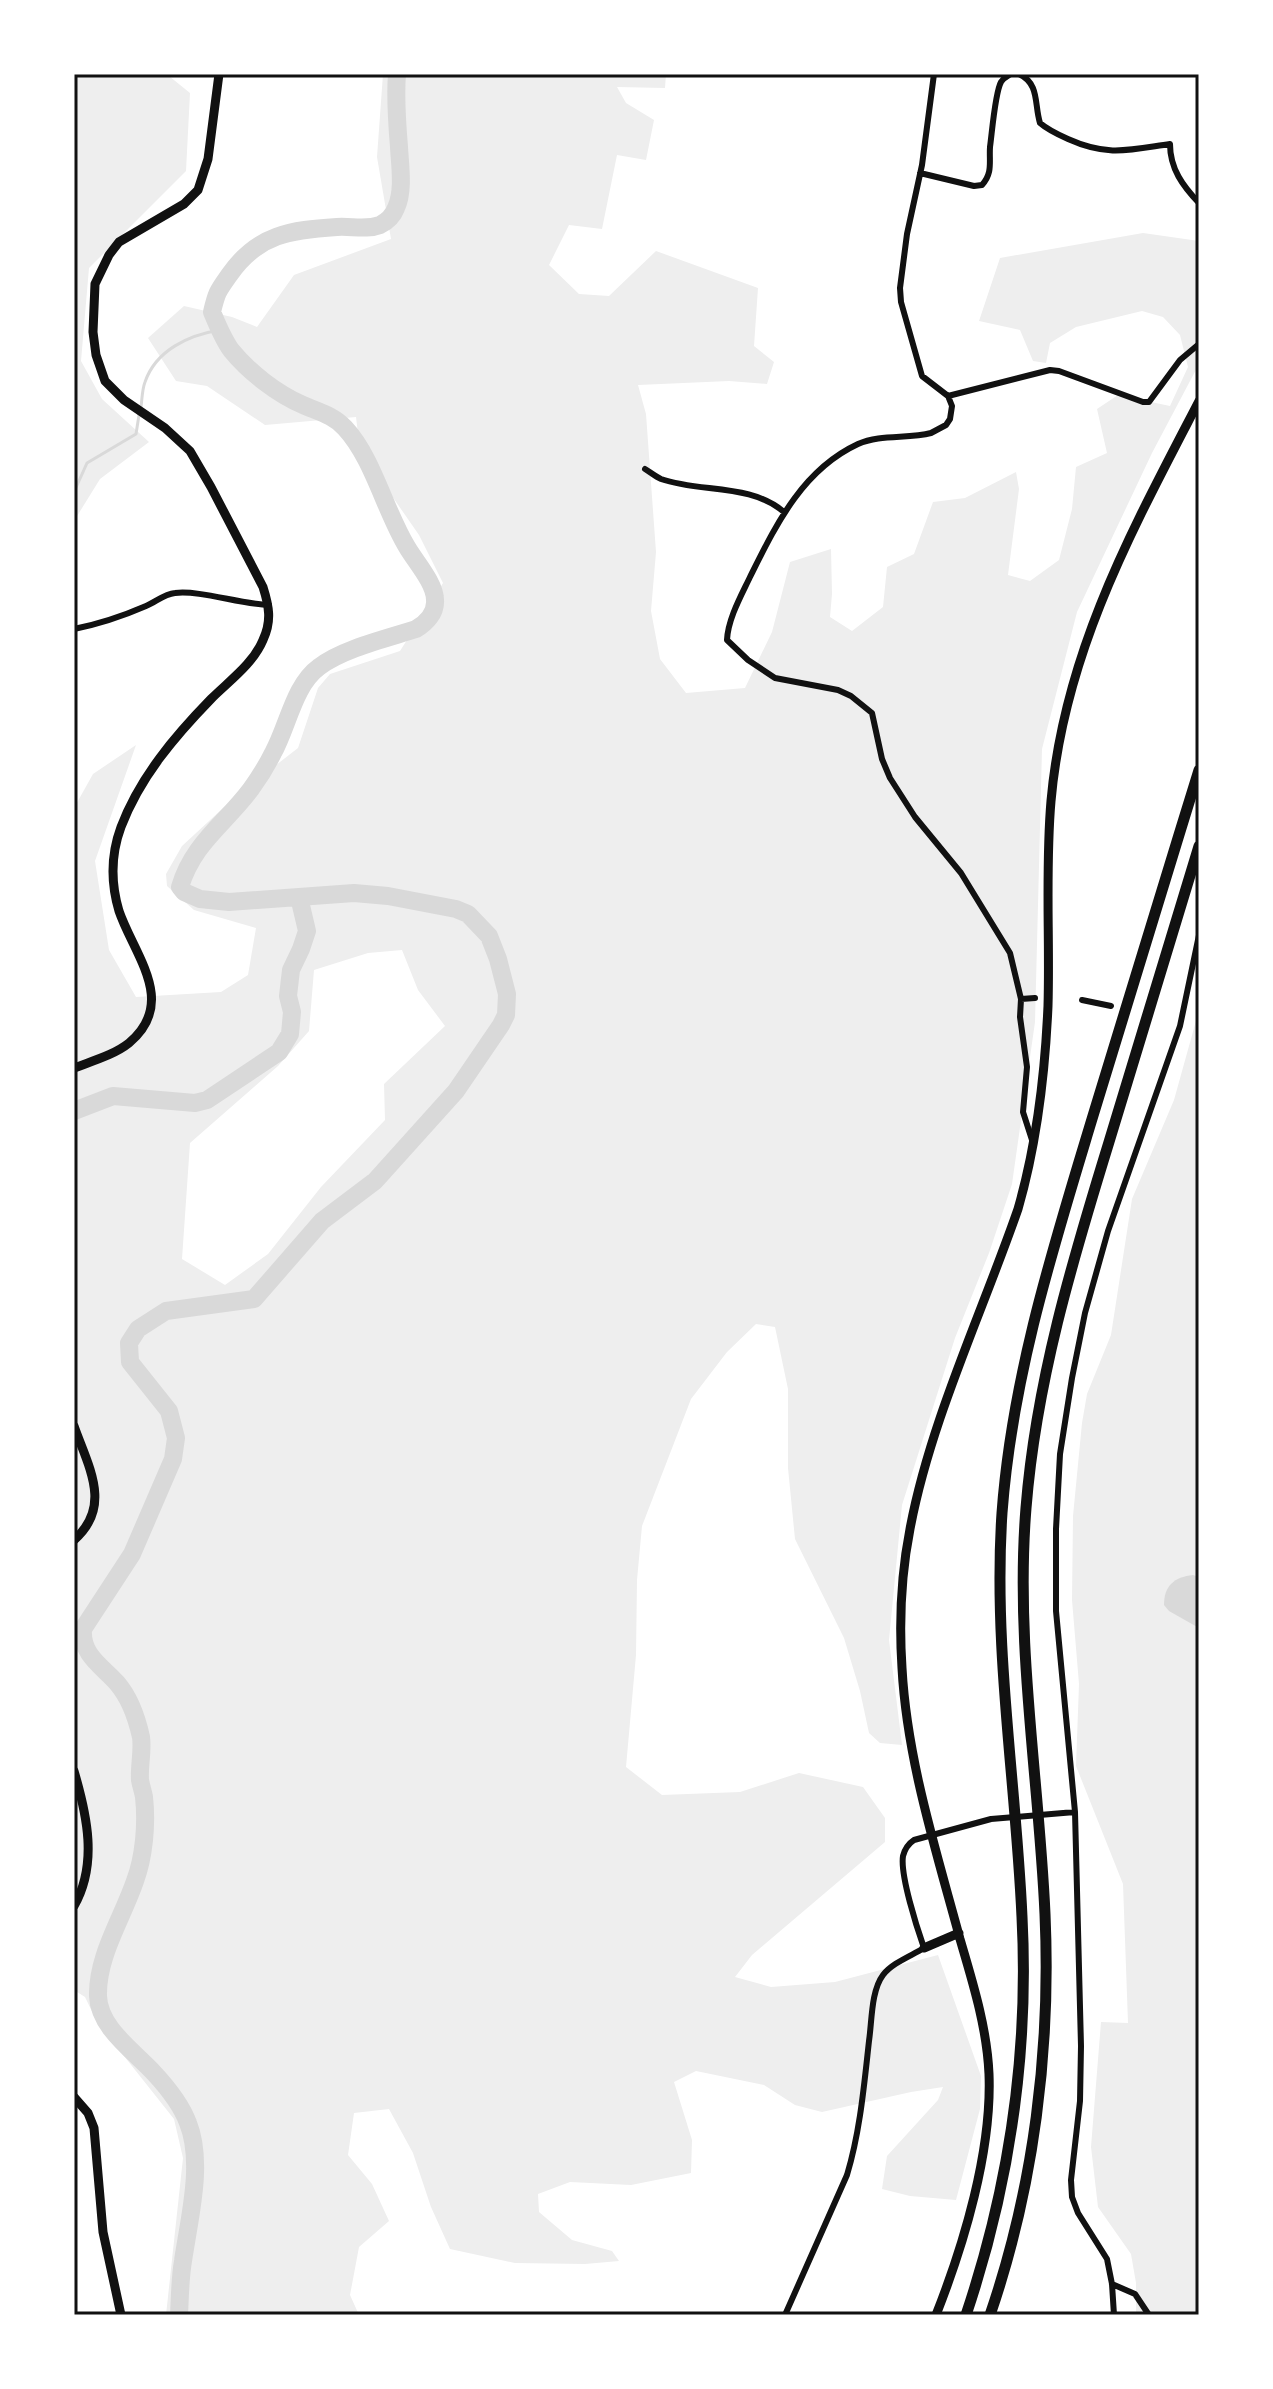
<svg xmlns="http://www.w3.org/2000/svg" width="1273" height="2389" font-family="'Crimson Pro',serif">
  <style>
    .green { fill: #eee; fill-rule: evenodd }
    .water { fill: #d9d9d9 }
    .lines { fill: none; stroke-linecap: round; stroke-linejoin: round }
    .stream { stroke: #d9d9d9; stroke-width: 3 }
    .river { stroke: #d9d9d9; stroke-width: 18 }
    .minor { stroke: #111; stroke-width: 6 }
    .primary { stroke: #111; stroke-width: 9 }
    .motorway { stroke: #111; stroke-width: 11 }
    .neatline { fill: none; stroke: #111; stroke-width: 3 }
  </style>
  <rect width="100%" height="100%" fill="#fff"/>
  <path class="green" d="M74 74 169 76 190 93 186 171 89 268 81 361 102 399 149 442 100 479 74 521Z
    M383 74H666L665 88 617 87 626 103 654 120 646 160 617 155 602 229 569 225 549 265 579 294 609 296 656 251 758 288 754 346 774 362 767 384 729 381 638 385 646 414 656 552 651 611 660 659 686 693 745 688 772 632 790 562 831 549 832 594 830 617 852 631 883 607 887 567 914 554 933 502 965 498 1016 472 1019 489 1008 575 1030 581 1059 560 1072 509 1076 467 1107 453 1097 409 1118 395 1170 406 1188 367 1180 335 1163 317 1142 311 1076 327 1050 343 1046 363 1033 361 1020 330 979 321 1000 258 1143 233 1199 241V364L1152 453 1077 612 1042 749 1035 1022 1012 1184 989 1253 955 1338 902 1505 889 1640 902 1745 880 1743 869 1733 860 1691 844 1638 795 1539 788 1468V1389L775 1327 756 1324 727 1352 691 1399 642 1526 637 1580 636 1655 626 1767 662 1795 740 1792 799 1773 863 1787 885 1818V1842L752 1955 735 1977 771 1987 835 1982 938 1955 981 2076 980 2109 956 2200 910 2196 882 2189 887 2156 938 2100 943 2087 911 2092 822 2112 795 2105 764 2085 696 2071 674 2082 692 2140 691 2173 631 2185 570 2182 538 2194 539 2212 572 2240 612 2251 619 2261 585 2264 515 2263 450 2249 431 2207 413 2153 389 2109 354 2113 348 2155 372 2184 389 2221 359 2247 350 2295 359 2315H166L183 2158 174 2119 97 2022 85 1997 74 1990V808L93 774 136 745 95 861 109 950 136 997 221 992 248 975 256 928 194 910 167 886 166 874 182 846 235 797 298 748 318 688 330 674 400 651 443 583 419 535 360 450 356 417 265 425 207 386 176 381 148 338 184 306 232 317 257 327 294 275 391 239 377 157ZM402 950 418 990 445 1026 384 1084 385 1120 321 1187 268 1254 225 1285 182 1259 190 1143 278 1066 309 1031 314 970 368 953Z
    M1199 1010V2315H1136V2283L1131 2254 1098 2207 1091 2147 1101 2022 1128 2023 1123 1884 1076 1766 1079 1684 1072 1600 1073 1516 1082 1423 1087 1394 1111 1335 1132 1199 1174 1100Z"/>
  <path class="water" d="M1193 1575 1199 1577V1628L1169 1611 1164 1605C1164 1586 1174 1577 1193 1575Z"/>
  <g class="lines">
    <path class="stream" d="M141 407C142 400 142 390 145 382 156 350 189 335 220 330
      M74 492 87 463 136 434 139 415"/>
    <path class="river" d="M74 1111 113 1096 195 1103 207 1100 279 1052 290 1034 292 1012 288 996 291 970 301 949 307 931 299 897
      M179 2315C180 2297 180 2278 183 2261 189 2219 204 2163 188 2123 181 2104 167 2087 154 2073 134 2051 99 2028 98 1996 97 1956 122 1919 135 1881 144 1857 147 1824 144 1797 143 1791 141 1786 140 1780 139 1766 143 1751 141 1737 137 1719 130 1698 117 1683 102 1666 81 1655 83 1629L132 1554 173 1459 176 1438 169 1411 130 1362 129 1343 138 1329 166 1311 254 1299 322 1221 375 1181 456 1091 501 1025 506 1015 507 994 498 959 489 936 468 914 456 909 388 896 354 893 229 902 200 899 184 892 180 887C193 843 225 824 251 789 259 778 267 765 273 753 288 726 294 685 319 667 342 649 388 638 416 629 426 623 436 613 435 600 435 583 415 561 407 547 385 511 373 458 345 428 333 415 319 412 303 405 277 394 249 372 231 350 223 339 217 324 212 312 217 291 218 291 230 274 258 234 291 230 337 227 351 226 367 230 380 225 388 221 393 216 396 208 404 191 400 166 399 147 397 123 395 98 397 74"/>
    <path class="minor" d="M934 74 922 165 907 234 900 288 901 302 922 376 948 396 952 406 950 419 946 425 931 433C908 439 880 434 858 444 802 470 776 525 750 577 741 596 728 619 727 640L748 660 775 678 838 690 851 696 872 713 882 759 890 778 915 817 961 873 1010 953 1021 999 1020 1017 1027 1067 1023 1112 1033 1143
      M1019 74C1040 84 1034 104 1040 123 1048 130 1059 135 1068 139 1108 157 1129 150 1170 144 1170 169 1183 186 1199 203
      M920 173 974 186 982 185C993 173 989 162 990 147 992 133 995 93 1001 82 1004 77 1006 77 1011 74
      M948 396 1050 370 1059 371 1143 402H1149L1180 360 1199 344
      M645 469C650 472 656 477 661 479 701 493 750 483 784 512
      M74 629C99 624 123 616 146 606 156 602 164 594 175 593 200 590 240 604 269 605
      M1021 999 1035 998
      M1082 1000 1111 1006
      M1112 2284 1135 2294 1149 2315
      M785 2315 847 2175C860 2132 864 2086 869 2041 872 2021 871 1991 883 1975 892 1963 911 1956 924 1948 917 1928 900 1875 903 1856 905 1848 908 1844 914 1840L991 1819 1075 1812
      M1114 2315 1112 2284 1107 2259 1078 2213 1072 2197 1071 2180 1080 2101 1081 2046 1075 1812 1056 1611V1529L1060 1454 1072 1378 1085 1313 1108 1231 1180 1026 1199 935"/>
    <path class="primary" d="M74 1068C92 1061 114 1055 129 1043 178 1002 134 955 119 911 111 884 111 854 121 827 140 777 175 736 211 699 229 681 253 664 263 640 272 621 269 606 263 587L211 487 190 451 165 428 124 400 105 381 96 355 93 332 95 284 109 255 119 242 184 204 198 190 208 159 219 74
      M74 1426C88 1466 113 1506 74 1540
      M74 1771C87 1815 98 1864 74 1906
      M924 1948 959 1933
      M74 2097 88 2113 94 2128 103 2232 121 2315
      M936 2315C964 2244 992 2151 989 2074 987 2028 973 1983 960 1939 936 1850 907 1760 902 1668 899 1622 901 1575 910 1529 930 1422 982 1313 1018 1209 1037 1143 1045 1075 1048 1006 1050 938 1045 870 1051 801 1064 653 1132 530 1199 401"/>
    <path class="motorway" d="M966 2315C1009 2187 1029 2052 1022 1917 1016 1782 993 1648 1002 1513 1012 1377 1053 1248 1092 1119 1128 1002 1163 886 1199 770
      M990 2315C1034 2187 1051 2049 1045 1914 1039 1779 1015 1644 1026 1508 1036 1382 1072 1262 1109 1142 1139 1043 1169 945 1199 846"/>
  </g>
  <rect width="1273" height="2389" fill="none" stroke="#ffffff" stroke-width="152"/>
  <rect x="76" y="76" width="1121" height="2237" class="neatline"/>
</svg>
